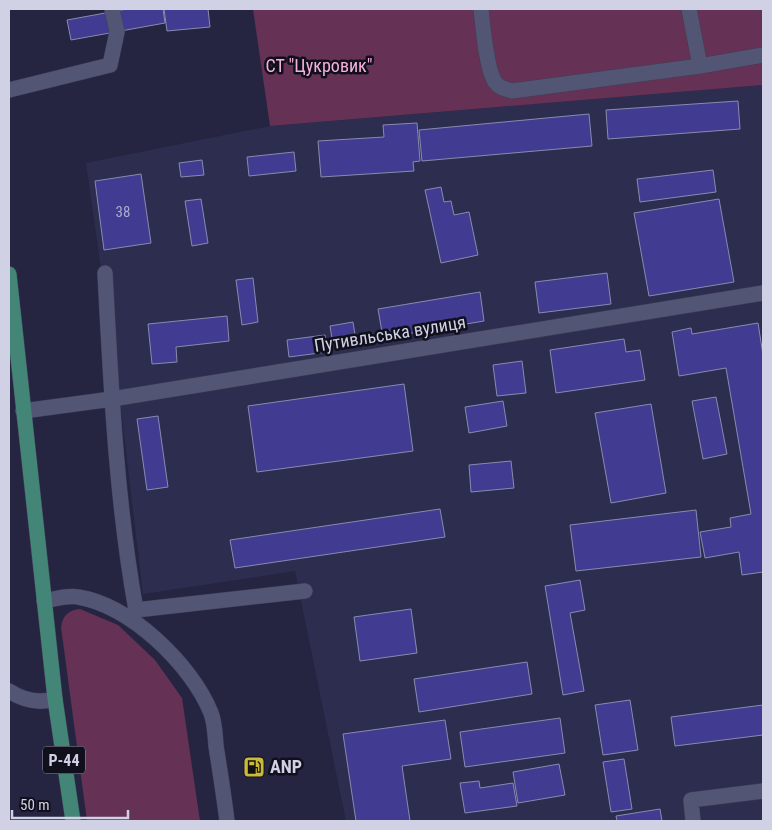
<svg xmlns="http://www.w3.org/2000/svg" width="772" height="830" font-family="'Roboto Condensed',sans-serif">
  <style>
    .built { fill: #2d2d50 }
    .green { fill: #653154 }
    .building { fill: #413b91; stroke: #888bae }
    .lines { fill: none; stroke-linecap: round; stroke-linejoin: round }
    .minor-casing { stroke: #404058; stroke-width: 16 }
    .major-casing { stroke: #404058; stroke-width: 16 }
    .minor { stroke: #535575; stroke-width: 15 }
    .major { stroke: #438576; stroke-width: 15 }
    .labels { text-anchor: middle; stroke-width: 5; stroke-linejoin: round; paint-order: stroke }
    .number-label { font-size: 15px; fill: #acaccf }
    .shield { fill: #10101d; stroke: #9697a8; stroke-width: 1 }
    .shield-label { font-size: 16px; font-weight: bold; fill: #d0d1e4 }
    .park-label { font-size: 18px; fill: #f7b0dc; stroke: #10101d }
    .street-label { font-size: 18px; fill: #d0d1e4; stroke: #10101d }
    .poi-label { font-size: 18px; font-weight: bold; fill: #d0d1e4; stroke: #10101d; text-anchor: start }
  </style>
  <rect width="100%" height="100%" fill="#252542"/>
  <path class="built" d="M763 85V821H346L295 571 143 594 122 417 86 163 270 126Z"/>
  <path class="green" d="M253 9H763V85L270 126Z
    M80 609 118 625 155 660 182 698 200 821H87L61 627C63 615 69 610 80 609Z"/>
  <path class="building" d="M127 9H163L165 23 71 40 67 20Z
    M164 9H208L210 27 167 31Z
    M738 101 740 129 608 139 606 110Z
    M589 114 592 146 422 161 419 130Z
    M417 123 420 161 413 162 414 171 321 177 318 141 384 137 383 125Z
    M294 152 296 171 249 176 247 157Z
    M202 160 204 175 181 177 179 163Z
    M713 170 716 192 640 202 637 179Z
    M141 174 151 243 104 250 95 181Z
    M441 187 444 202 451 201 454 215 469 212 478 255 441 263 425 190Z
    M201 199 208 243 192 246 185 201Z
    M719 199 734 282 649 296 634 213Z
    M607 273 611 304 539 313 535 282Z
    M253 278 258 322 242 325 236 280Z
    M480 292 484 321 383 338 378 309Z
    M227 316 229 341 176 347 177 362 152 364 148 324Z
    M353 322 356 341 333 345 330 326Z
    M758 323 763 355V572L742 575 739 552 705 558 700 532 731 527 730 518 751 514 726 368 679 376 672 332 691 328 692 334Z
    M325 335 327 352 289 357 287 340Z
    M624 339 626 352 640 350 645 380 556 393 550 350Z
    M522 361 526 393 497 396 493 365Z
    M404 384 413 451 257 472 248 406Z
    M716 397 727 454 703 459 692 401Z
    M503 401 507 426 469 433 465 407Z
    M651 404 666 493 611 503 595 413Z
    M158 416 168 487 147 490 137 419Z
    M511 461 514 488 471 492 469 465Z
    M440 509 445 537 235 568 230 540Z
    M696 510 701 557 576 571 570 525Z
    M580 580 585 610 570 613 584 691 563 695 545 586Z
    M411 609 417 653 360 661 354 617Z
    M527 662 532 694 419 712 414 679Z
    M630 700 638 750 603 755 595 705Z
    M763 705V735L675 746 671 717Z
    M560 718 565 753 465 767 460 732Z
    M445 720 451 759 402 766 410 821H356L343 734Z
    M624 759 632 809 611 812 603 762Z
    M559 764 565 795 518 803 513 772Z
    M479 781 480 788 513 783 517 806 465 813 460 783Z
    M660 809 662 821H617L616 816Z"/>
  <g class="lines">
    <g class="minor-casing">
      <path id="minor" d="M481 9C483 26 486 68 495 82 499 88 505 89 512 91L700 66 763 55
        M689 9 700 66
        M9 90 110 65 117 32 112 9
        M105 273C111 385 116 499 136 610
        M23 411 112 399 763 293
        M44 601C54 599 68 595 78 597 130 605 192 665 211 713 215 723 215 735 216 746 220 771 224 796 227 821
        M132 617 136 610 305 591
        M9 691C23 700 38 704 55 699
        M693 821 691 800 763 791"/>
    </g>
    <g class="major-casing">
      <path id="major" d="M9 274 55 699 73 821"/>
    </g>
    <use href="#minor" class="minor"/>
    <use href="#major" class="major"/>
  </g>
  <defs>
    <g id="fuel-square" transform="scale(1.125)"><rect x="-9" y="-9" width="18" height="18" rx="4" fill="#cbba39" stroke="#10101d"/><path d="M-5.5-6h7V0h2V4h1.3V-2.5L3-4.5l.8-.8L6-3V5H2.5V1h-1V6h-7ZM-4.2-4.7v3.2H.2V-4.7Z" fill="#111"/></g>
  </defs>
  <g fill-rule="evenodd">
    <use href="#fuel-square" x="254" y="767"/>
  </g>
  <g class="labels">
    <g class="number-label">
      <text x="123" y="217">38</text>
    </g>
    <rect class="shield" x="43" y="746.5" width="42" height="27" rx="4"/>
    <g class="shield-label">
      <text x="64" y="766">Р-44</text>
    </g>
    <g class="park-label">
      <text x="319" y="72">СТ "Цукровик"</text>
    </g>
    <g class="street-label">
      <text transform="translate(390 334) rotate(-9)" y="6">Путивльська вулиця</text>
    </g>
    <g class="poi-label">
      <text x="270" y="773">ANP</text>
    </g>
  </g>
  <rect width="772" height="830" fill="none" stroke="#d0d1e4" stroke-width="20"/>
  <path d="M12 810v8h116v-8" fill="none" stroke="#d0d1e4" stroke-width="2.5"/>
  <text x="20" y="810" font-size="15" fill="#d0d1e4" stroke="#10101d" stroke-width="4" paint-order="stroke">50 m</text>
</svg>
